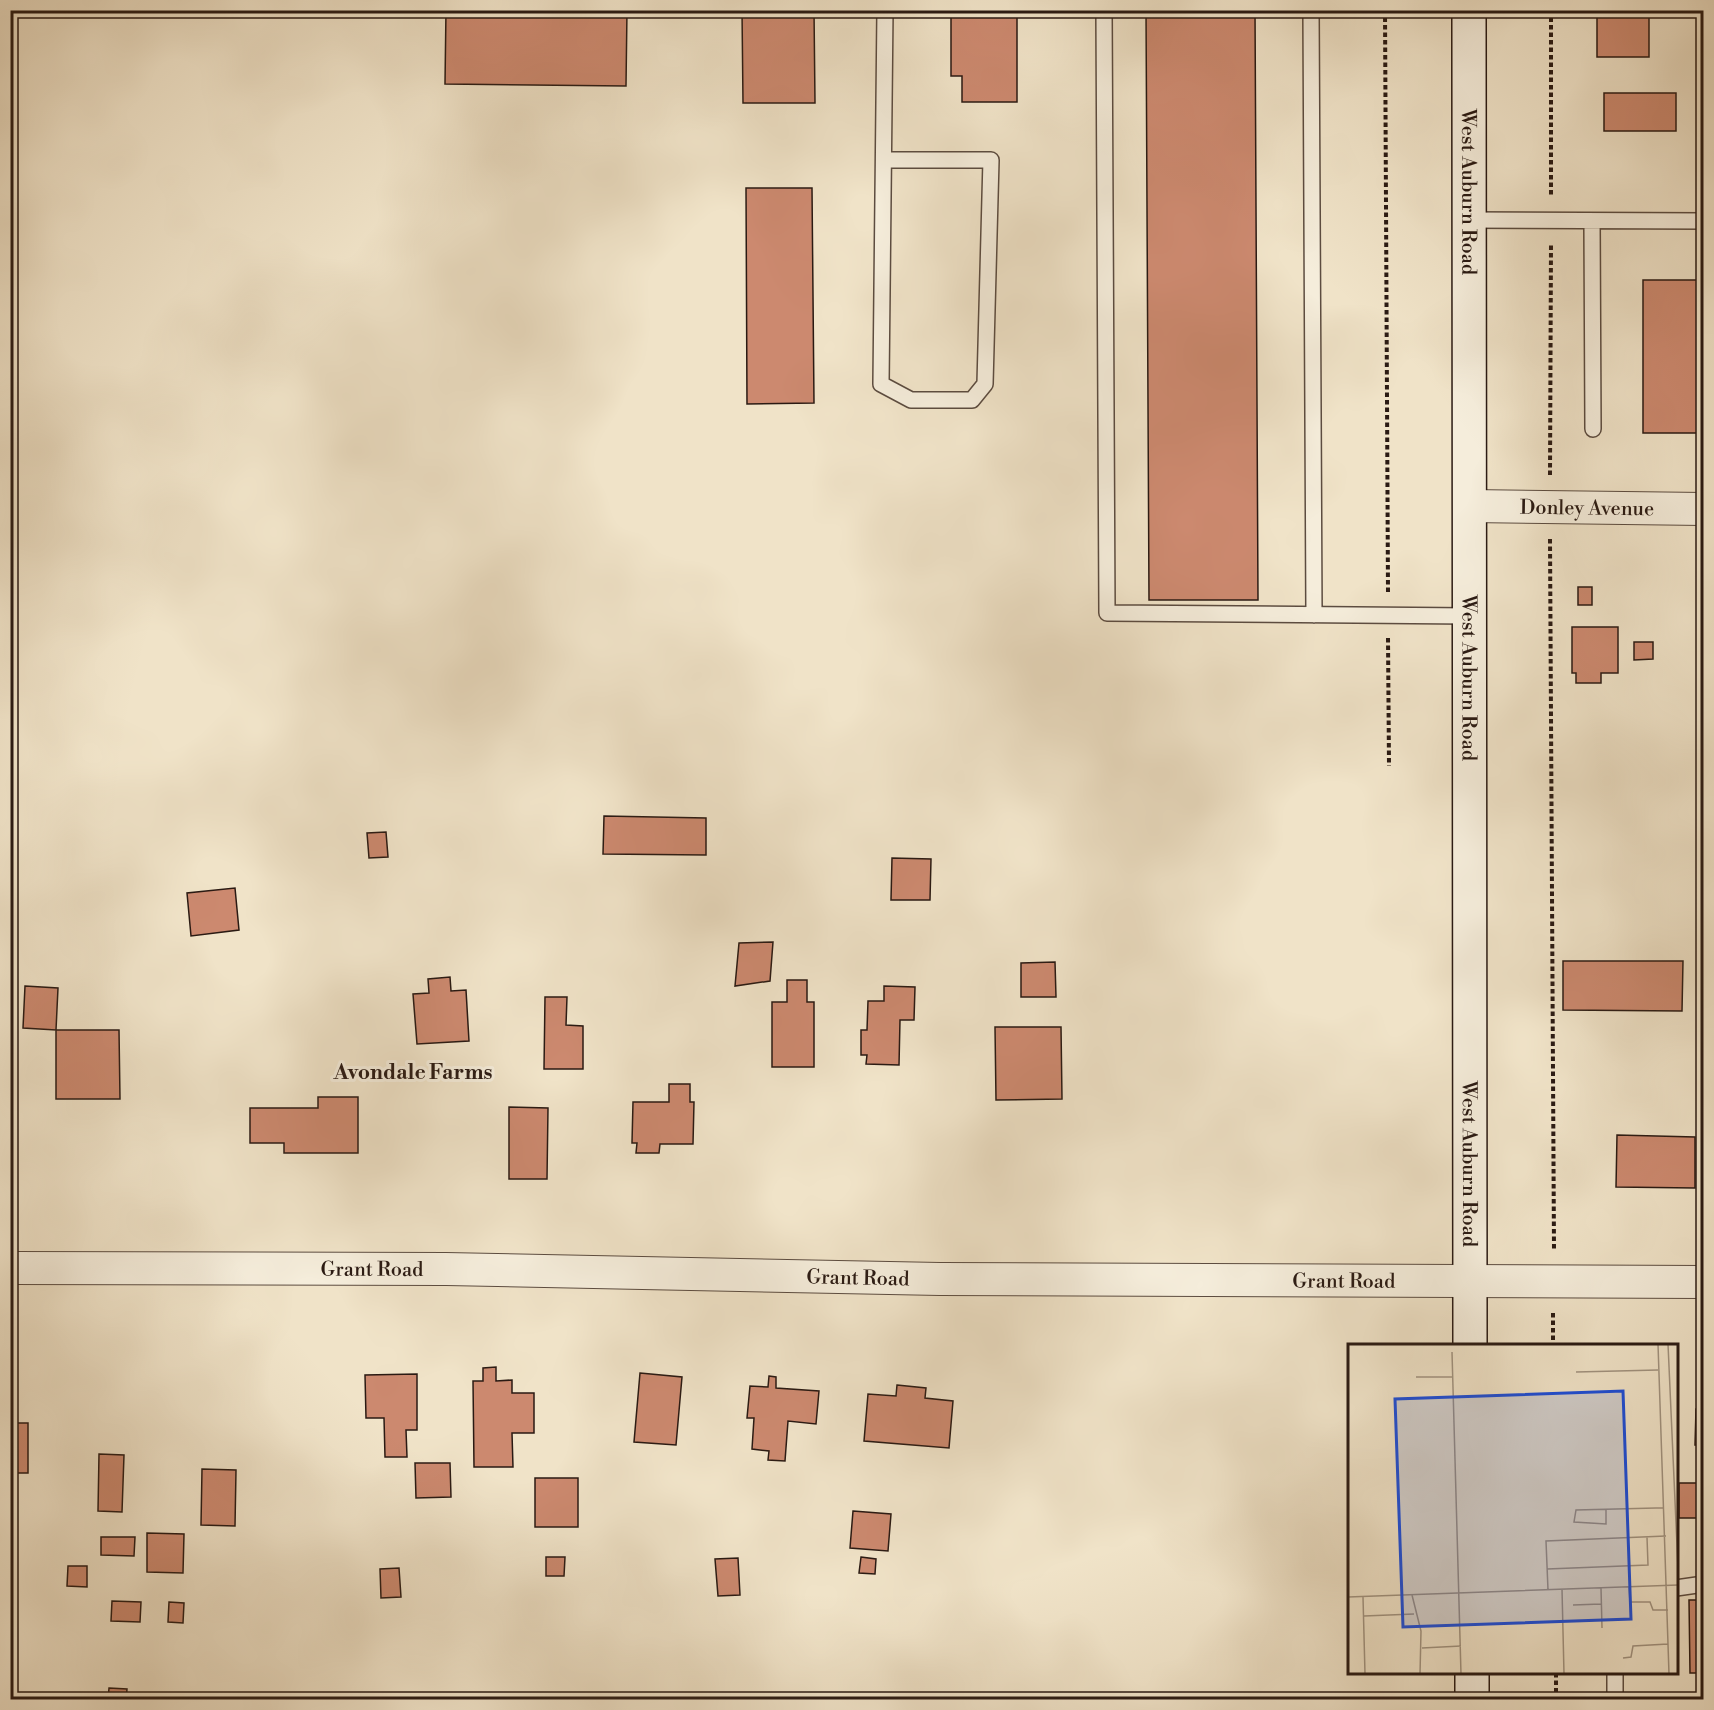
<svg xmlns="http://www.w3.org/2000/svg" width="1714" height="1710" font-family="'Libre Bodoni',serif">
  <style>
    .building { fill: #cc896f; stroke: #2a1a13; stroke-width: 1.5 }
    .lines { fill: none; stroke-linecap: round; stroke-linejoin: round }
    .lane-casing { stroke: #5c4c40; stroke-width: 18 }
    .street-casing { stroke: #5c4c40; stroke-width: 34 }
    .secondary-casing { stroke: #2a1a13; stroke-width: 36 }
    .path { stroke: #2a1a13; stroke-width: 4; stroke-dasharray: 4.5 3; stroke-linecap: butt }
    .lane { stroke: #f5eddb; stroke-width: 15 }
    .street { stroke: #f5eddb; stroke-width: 32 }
    .secondary { stroke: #f5eddb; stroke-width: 33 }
    .labels { text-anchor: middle; stroke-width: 6; stroke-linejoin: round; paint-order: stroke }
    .street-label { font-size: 20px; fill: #2a1a13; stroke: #f5eddb }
    .neighbourhood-label { font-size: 21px; font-weight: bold; fill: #2a1a13; stroke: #f5eddb }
    .inset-road { fill: none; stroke: #a19380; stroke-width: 1.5 }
    .view { fill: #1d4ed8; fill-opacity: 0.15; stroke: #1d4ed8; stroke-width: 3 }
    .inset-edge { fill: none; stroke: #2a1a13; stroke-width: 3 }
  </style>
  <rect width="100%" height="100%" fill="#f0e3c8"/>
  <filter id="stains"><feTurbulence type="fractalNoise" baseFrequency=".00333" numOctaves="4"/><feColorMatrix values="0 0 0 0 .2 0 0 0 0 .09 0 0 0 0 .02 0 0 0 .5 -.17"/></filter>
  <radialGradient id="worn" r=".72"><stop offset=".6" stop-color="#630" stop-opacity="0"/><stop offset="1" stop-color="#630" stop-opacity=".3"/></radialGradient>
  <path class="building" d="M446 10H627L626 86 445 84Z
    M742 10H814L815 103H743Z
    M951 10H1017V102H962V76H951Z
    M1146 10H1255L1258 600H1149Z
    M1597 10H1649V57H1597Z
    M1604 93H1676V131H1604Z
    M746 188H812L814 403 747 404Z
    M1643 280H1704V433H1643Z
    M1578 587H1592V605H1578Z
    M1572 627H1618V673H1601V683H1576V673H1572Z
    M1634 642H1653V659L1634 660Z
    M604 816 706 818V855L603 854Z
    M386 832 388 857 369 858 367 833Z
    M892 858 931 859 930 900H891Z
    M235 888 239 930 191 936 187 893Z
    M773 942 770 981 735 986 739 943Z
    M1563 961H1683L1682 1011 1563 1010Z
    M1055 962 1056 997H1021V963Z
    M450 977 451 991 466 990 469 1041 417 1044 413 994 429 993 428 979Z
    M787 980H807V1002H814V1067H772V1002H787Z
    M25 986 58 988 56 1030 23 1028Z
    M884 986 915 987 914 1020H900L899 1065 866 1064 867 1055H861V1030H867L868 1001H884Z
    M545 997H567L566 1025 583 1026V1069H544Z
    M995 1027H1061L1062 1099 996 1100Z
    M56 1030H119L120 1099H56Z
    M669 1084H690V1102H694L693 1144H660L659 1153H636L637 1143H632L633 1102H669Z
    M318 1097H358V1153H284V1143H250V1108H318Z
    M509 1107 548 1108 547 1179H509Z
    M1617 1135 1695 1137V1188L1616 1187Z
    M496 1367V1381L512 1380V1393H534V1433H512L513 1467H474L473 1381H483V1368Z
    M640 1373 682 1377 676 1445 634 1442Z
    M417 1374V1430H406L407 1457H385L384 1418H366L365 1375Z
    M769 1376 776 1377V1388L819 1391 816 1424 788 1421 785 1461 768 1460 769 1451 752 1449 754 1418H747L750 1386 768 1387Z
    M897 1385 926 1388 925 1398 953 1401 949 1448 864 1441 868 1394 896 1396Z
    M1696 1409H1704V1445H1695Z
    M10 1423H28V1473H10Z
    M99 1454 124 1455 122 1512 98 1511Z
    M415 1463H450L451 1497 416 1498Z
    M202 1469 236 1470 235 1526 201 1525Z
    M535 1478H578V1527H535Z
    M1679 1483H1704V1518H1679Z
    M853 1511 891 1514 888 1551 850 1548Z
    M147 1533 184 1534 183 1573 147 1572Z
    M101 1537H135L134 1556 101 1555Z
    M546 1557H565L564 1576H546Z
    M861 1557 876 1559 875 1574 859 1573Z
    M738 1558 740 1595 718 1596 715 1559Z
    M68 1566H87V1587L67 1586Z
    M399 1568 401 1597 381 1598 380 1569Z
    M1689 1600H1704V1700H1699L1700 1673H1690Z
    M112 1601 141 1602 140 1622 111 1621Z
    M169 1602 184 1603 183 1623 168 1622Z
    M109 1688 127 1689 126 1700H108Z"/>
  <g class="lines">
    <g class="lane-casing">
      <path id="lane" d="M1104 10 1107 613 1470 616
        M1311 10 1314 615
        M884 160H991L985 384 972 400H911L881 384 885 10
        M1468 220 1704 221
        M1592 221 1593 429
        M1676 1588 1704 1584
        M1615 1672V1700"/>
    </g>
    <g class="street-casing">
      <g id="street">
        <path id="s1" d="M1470 506 1704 509"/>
        <path id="s2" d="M10 1268 446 1269 940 1279 1704 1282"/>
      </g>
    </g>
    <g class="secondary-casing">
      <g id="secondary">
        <path id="s3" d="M1469 10 1470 1346"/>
        <path d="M1472 1672V1700"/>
      </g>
    </g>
    <path class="path" d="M1385 10 1388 592
      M1551 10V196
      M1550 475 1551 245
      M1550 539 1554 1249
      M1388 638 1389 766
      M1553 1313V1346
      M1556 1700V1672"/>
    <use href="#lane" class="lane"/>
    <use href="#street" class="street"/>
    <use href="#secondary" class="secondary"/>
  </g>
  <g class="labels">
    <g class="street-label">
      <text dy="7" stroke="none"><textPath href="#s3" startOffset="182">West Auburn Road</textPath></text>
      <text dy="7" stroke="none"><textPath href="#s1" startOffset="117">Donley Avenue</textPath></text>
      <text dy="7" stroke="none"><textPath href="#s3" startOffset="668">West Auburn Road</textPath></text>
      <text dy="7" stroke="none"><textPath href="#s3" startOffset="1154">West Auburn Road</textPath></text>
      <text dy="7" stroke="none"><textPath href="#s2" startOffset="362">Grant Road</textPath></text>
      <text dy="7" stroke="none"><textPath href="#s2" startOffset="848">Grant Road</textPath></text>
      <text dy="7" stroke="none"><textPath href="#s2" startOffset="1334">Grant Road</textPath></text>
    </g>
    <g class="neighbourhood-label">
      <text x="413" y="1079">Avondale Farms</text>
    </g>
  </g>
  <g transform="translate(1348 1344)">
    <rect width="330" height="330" fill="#f0e3c8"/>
    <path class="inset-road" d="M310 0 321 330M320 0 330 224M104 8 113 330M228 28 310 26M68 33H105M258 165V180L226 178 228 166 308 164H316M199 225 300 221 299 193M281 243 282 258H302L305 266H320M253 244 254 284M214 245 216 330M200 246 198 197 318 192M64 251 73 287 72 330M0 253 330 241M15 253 17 330M225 261 253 260M16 272 66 270M74 304 113 302M275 314 283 313 285 302 320 300"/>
    <path class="view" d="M275 47 283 275 55 283 47 55Z"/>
    <rect width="330" height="330" class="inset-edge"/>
  </g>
  <rect width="1714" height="1710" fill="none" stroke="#f0e3c8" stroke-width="36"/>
  <rect x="12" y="12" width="1690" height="1686" fill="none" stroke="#2a1a13" stroke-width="3"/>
  <rect x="18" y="18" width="1678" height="1674" fill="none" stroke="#2a1a13" stroke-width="1.5"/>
  <rect width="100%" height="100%" filter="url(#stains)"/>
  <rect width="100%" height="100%" fill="url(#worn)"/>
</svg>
